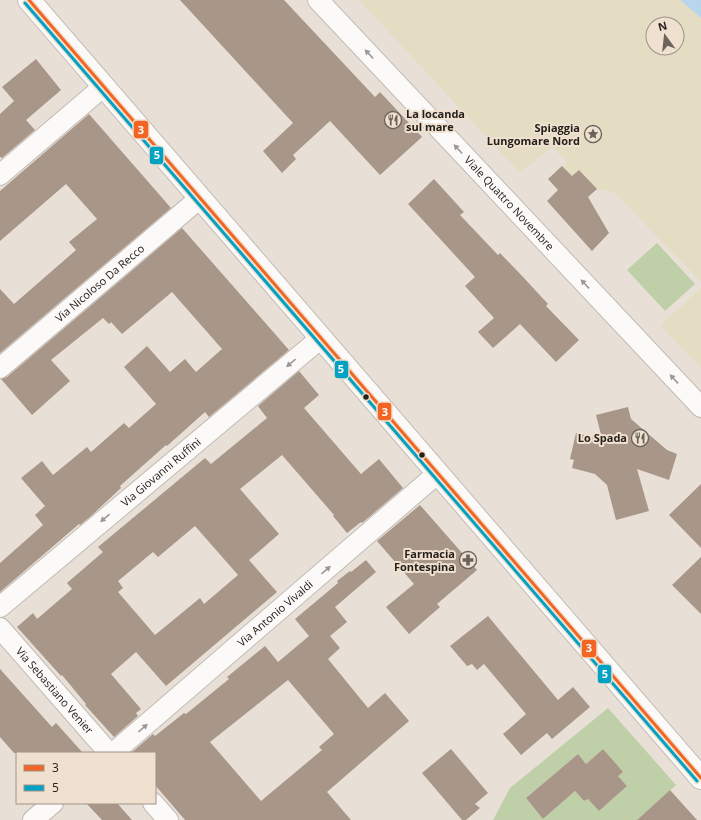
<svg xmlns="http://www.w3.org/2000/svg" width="701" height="820" font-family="'Open Sans',sans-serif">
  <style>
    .green { fill: #bfd0a9; fill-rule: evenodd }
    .sand { fill: #e5dcc4; fill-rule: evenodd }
    .water { fill: #b7d6eb }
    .building { fill: #a89689; fill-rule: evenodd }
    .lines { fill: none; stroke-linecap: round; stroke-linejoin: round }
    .street-casing { stroke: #c2bbb4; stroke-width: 22 }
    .primary-casing { stroke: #c2bbb4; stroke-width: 24 }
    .street { stroke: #fcfaf9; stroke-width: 20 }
    .primary { stroke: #fcfaf9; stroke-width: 22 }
    .bus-1-casing { stroke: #efe0d0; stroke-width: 6 }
    .bus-2-casing { stroke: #efe0d0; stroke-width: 6 }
    .bus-1 { stroke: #f26522; stroke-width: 3 }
    .bus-2 { stroke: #02a2c5; stroke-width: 3 }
    .oneway { fill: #9c9895 }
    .bus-dot { fill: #26211b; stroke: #efe0d0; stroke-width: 1.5 }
    .labels { text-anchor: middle; stroke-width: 4; stroke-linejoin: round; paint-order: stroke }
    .poi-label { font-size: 11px; font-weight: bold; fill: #26211b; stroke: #efe0d0; text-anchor: end }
    .street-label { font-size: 11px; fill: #26211b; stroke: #efe0d0 }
    .line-badge { stroke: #efe0d0; stroke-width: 1.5 }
    .badge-label { font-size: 11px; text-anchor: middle; font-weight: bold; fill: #fff }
  </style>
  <rect width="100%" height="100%" fill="#e8e0d7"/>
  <path class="green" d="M657 243 695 284 665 311 627 270Z
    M608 708 676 785 638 819 639 820H493L510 788ZM603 749 618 776 627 786 599 811 588 799 584 801 575 791 543 819 526 798 578 754 586 764Z"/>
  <path class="sand" d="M361 0H680L701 18V282L614 192 597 189 579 171 572 176 562 166 567 162 552 147 520 173 360 1ZM653 24H677V48H653Z
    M701 288V368L660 325Z"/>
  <path class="water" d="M680 0H701V18Z"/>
  <path class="building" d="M180 0H284L375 97 380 92 422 137 380 175 330 121 293 155 296 159 282 173 263 151 293 123Z
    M36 59 61 90 26 120 35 130 2 158 0 157V114L14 101 2 87Z
    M89 114 171 208 0 353V289L14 304 76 250 69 242 97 219 66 184 0 241V191Z
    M562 166 572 176 579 170 597 189 588 197 609 233 592 251 547 201 558 190 548 179Z
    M434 179 464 212 460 215 498 255 500 253 524 278 548 304 546 306 579 340 556 362 520 324 493 348 478 332 494 318 465 286 475 277 408 204Z
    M182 228 289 350 209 417 205 412 167 446 166 445 120 486 121 488 91 516 80 525 79 524 0 592V563L43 525 35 515 45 506 21 478 42 461 53 475 87 447 91 452 124 423 129 428 156 404 124 367 147 346 170 372 185 359 196 372 222 349 172 292 122 334 111 322 109 324 103 318 51 360 70 381 32 415 1 379 7 377Z
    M299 371 319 395 304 408 361 474 379 459 403 488 362 523 361 522 347 533 333 516 334 515 282 455 240 489 279 534 249 560 277 592 166 686 136 652 111 674 141 709 136 713 138 716 114 737 85 705 86 704 62 675 61 676 17 627 33 613 37 619 72 589 67 583 103 552 98 547 205 458 211 464 267 418 258 406ZM195 526 238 575 204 604 200 598 155 635 118 592 123 588 118 581 153 552 158 557Z
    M628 407 631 419 667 450 677 454 669 480 637 469 649 511 616 520 607 485 595 474 572 468 574 460 570 459 576 433 602 439 596 415Z
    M701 484V548L669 515Z
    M420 505 477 570 437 604 440 607 409 634 386 607 414 584 377 541Z
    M701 557V614L672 585Z
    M366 560 376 572 335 607 347 622 330 636 340 648 328 659 368 708 385 693 409 721 327 792 351 820H185L155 785V753H131L153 734 155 736 184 713 186 714 229 679 227 677 265 646 278 662 309 636 295 619 338 583 337 581 350 571 351 572ZM288 680 334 734 319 747 322 750 261 801 210 742Z
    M488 616 558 700 573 687 590 707 552 739 547 733 521 755 503 734 526 714 484 664 477 670 472 664 467 666 450 646Z
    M0 669 52 727 56 723 83 753H14L0 737Z
    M451 749 488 793 475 804 480 808 466 820H462L422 773Z
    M603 749 623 772 618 776 627 786 599 811 588 799 584 801 575 791 543 819 526 798 578 754 586 764Z
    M670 790 697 820H637Z
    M86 803H117L132 820H102Z"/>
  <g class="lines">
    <g class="street-casing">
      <g id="street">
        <path id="s1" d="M318 0 701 407"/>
        <path d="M0 175 104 86"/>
        <path id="s2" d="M0 368 200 198"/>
        <path id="s3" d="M0 607 321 338"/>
        <path id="s4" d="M0 628 109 753"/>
        <path id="s5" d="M113 753 438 473"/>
        <path d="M153 803 168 820"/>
        <path d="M33 820 53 803"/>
      </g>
    </g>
    <g class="primary-casing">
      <path id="primary" d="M29 0 701 778"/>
    </g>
    <use href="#street" class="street"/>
    <use href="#primary" class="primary"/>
    <g class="bus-1-casing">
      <path id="bus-1" d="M29 0 701 778"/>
    </g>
    <g class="bus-2-casing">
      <path id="bus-2" d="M25 3 697 781"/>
    </g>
    <use href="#bus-1" class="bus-1"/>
    <use href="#bus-2" class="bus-2"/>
  </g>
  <defs><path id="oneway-solid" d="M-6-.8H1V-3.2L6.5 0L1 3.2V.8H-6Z"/></defs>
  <g class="oneway">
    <use href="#oneway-solid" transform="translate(369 54) rotate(-133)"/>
    <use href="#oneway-solid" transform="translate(458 149) rotate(-133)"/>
    <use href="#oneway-solid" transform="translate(585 284) rotate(-133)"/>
    <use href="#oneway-solid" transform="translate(291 363) rotate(140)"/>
    <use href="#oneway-solid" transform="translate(674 379) rotate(-133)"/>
    <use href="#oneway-solid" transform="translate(105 518) rotate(140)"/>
    <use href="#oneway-solid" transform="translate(326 570) rotate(-41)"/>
    <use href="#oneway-solid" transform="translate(143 728) rotate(-41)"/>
  </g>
  <defs>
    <g id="restaurant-ring" transform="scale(0.9)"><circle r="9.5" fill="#efe0d0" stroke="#6a645d" stroke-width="1.5"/><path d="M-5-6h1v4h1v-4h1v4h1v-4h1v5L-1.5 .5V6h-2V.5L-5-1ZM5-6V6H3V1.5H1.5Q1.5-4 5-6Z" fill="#6a645d"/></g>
    <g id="sight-ring" transform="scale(0.9)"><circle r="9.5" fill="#efe0d0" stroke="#6a645d" stroke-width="1.5"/><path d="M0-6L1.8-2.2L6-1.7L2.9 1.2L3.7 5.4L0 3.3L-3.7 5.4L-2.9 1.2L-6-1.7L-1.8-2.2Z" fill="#6a645d"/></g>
    <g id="pharmacy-ring" transform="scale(0.9)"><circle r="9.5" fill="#efe0d0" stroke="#6a645d" stroke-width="1.5"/><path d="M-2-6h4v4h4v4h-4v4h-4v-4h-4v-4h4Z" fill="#6a645d"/></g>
  </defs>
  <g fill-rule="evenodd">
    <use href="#restaurant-ring" x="393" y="120"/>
    <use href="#sight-ring" x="593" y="134"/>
    <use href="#restaurant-ring" x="640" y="438"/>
    <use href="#pharmacy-ring" x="468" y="560"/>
  </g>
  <g class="bus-dot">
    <circle cx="366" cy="397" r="3.5"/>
    <circle cx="422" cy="455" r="3.5"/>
  </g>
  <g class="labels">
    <g class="poi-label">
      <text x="406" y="118" text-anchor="start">La locanda<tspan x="406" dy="13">sul mare</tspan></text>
      <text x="580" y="132">Spiaggia<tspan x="580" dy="13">Lungomare Nord</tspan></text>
      <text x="627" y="442">Lo Spada</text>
      <text x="455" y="558">Farmacia<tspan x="455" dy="13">Fontespina</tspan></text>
    </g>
    <g class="street-label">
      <text dy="4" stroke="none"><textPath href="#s1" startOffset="279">Viale Quattro Novembre</textPath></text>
      <text dy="4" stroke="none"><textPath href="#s2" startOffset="131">Via Nicoloso Da Recco</textPath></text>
      <text dy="4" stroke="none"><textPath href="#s3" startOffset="210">Via Giovanni Ruffini</textPath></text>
      <text dy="4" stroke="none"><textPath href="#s5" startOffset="214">Via Antonio Vivaldi</textPath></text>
      <text dy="4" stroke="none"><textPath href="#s4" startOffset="83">Via Sebastiano Venier</textPath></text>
    </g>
  </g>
  <g class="line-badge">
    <rect x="133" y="120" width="16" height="19" rx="4" fill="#f26522"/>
    <rect x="149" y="146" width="15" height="19" rx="4" fill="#02a2c5"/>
    <rect x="334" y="360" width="15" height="19" rx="4" fill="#02a2c5"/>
    <rect x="377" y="402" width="15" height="19" rx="4" fill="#f26522"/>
    <rect x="581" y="639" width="16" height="19" rx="4" fill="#f26522"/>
    <rect x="597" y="664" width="15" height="20" rx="4" fill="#02a2c5"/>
  </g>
  <g class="badge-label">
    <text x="141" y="134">3</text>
    <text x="157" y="159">5</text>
    <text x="341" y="373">5</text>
    <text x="385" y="416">3</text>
    <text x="589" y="652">3</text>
    <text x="605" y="678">5</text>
  </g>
  <rect x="16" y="752" width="140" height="52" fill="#efe0d0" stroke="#9f9488"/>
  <rect x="24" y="765" width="20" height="6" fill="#f26522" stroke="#9f9488"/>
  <text x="52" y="772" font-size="12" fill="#26211b">3</text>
  <rect x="24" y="785" width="20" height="6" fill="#02a2c5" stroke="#9f9488"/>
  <text x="52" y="792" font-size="12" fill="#26211b">5</text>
  <g transform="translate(665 36) rotate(345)"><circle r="19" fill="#efe0d0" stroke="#9f9488"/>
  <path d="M0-3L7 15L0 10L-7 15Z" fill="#6a645d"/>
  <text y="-6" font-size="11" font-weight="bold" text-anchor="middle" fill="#26211b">N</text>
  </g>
</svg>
